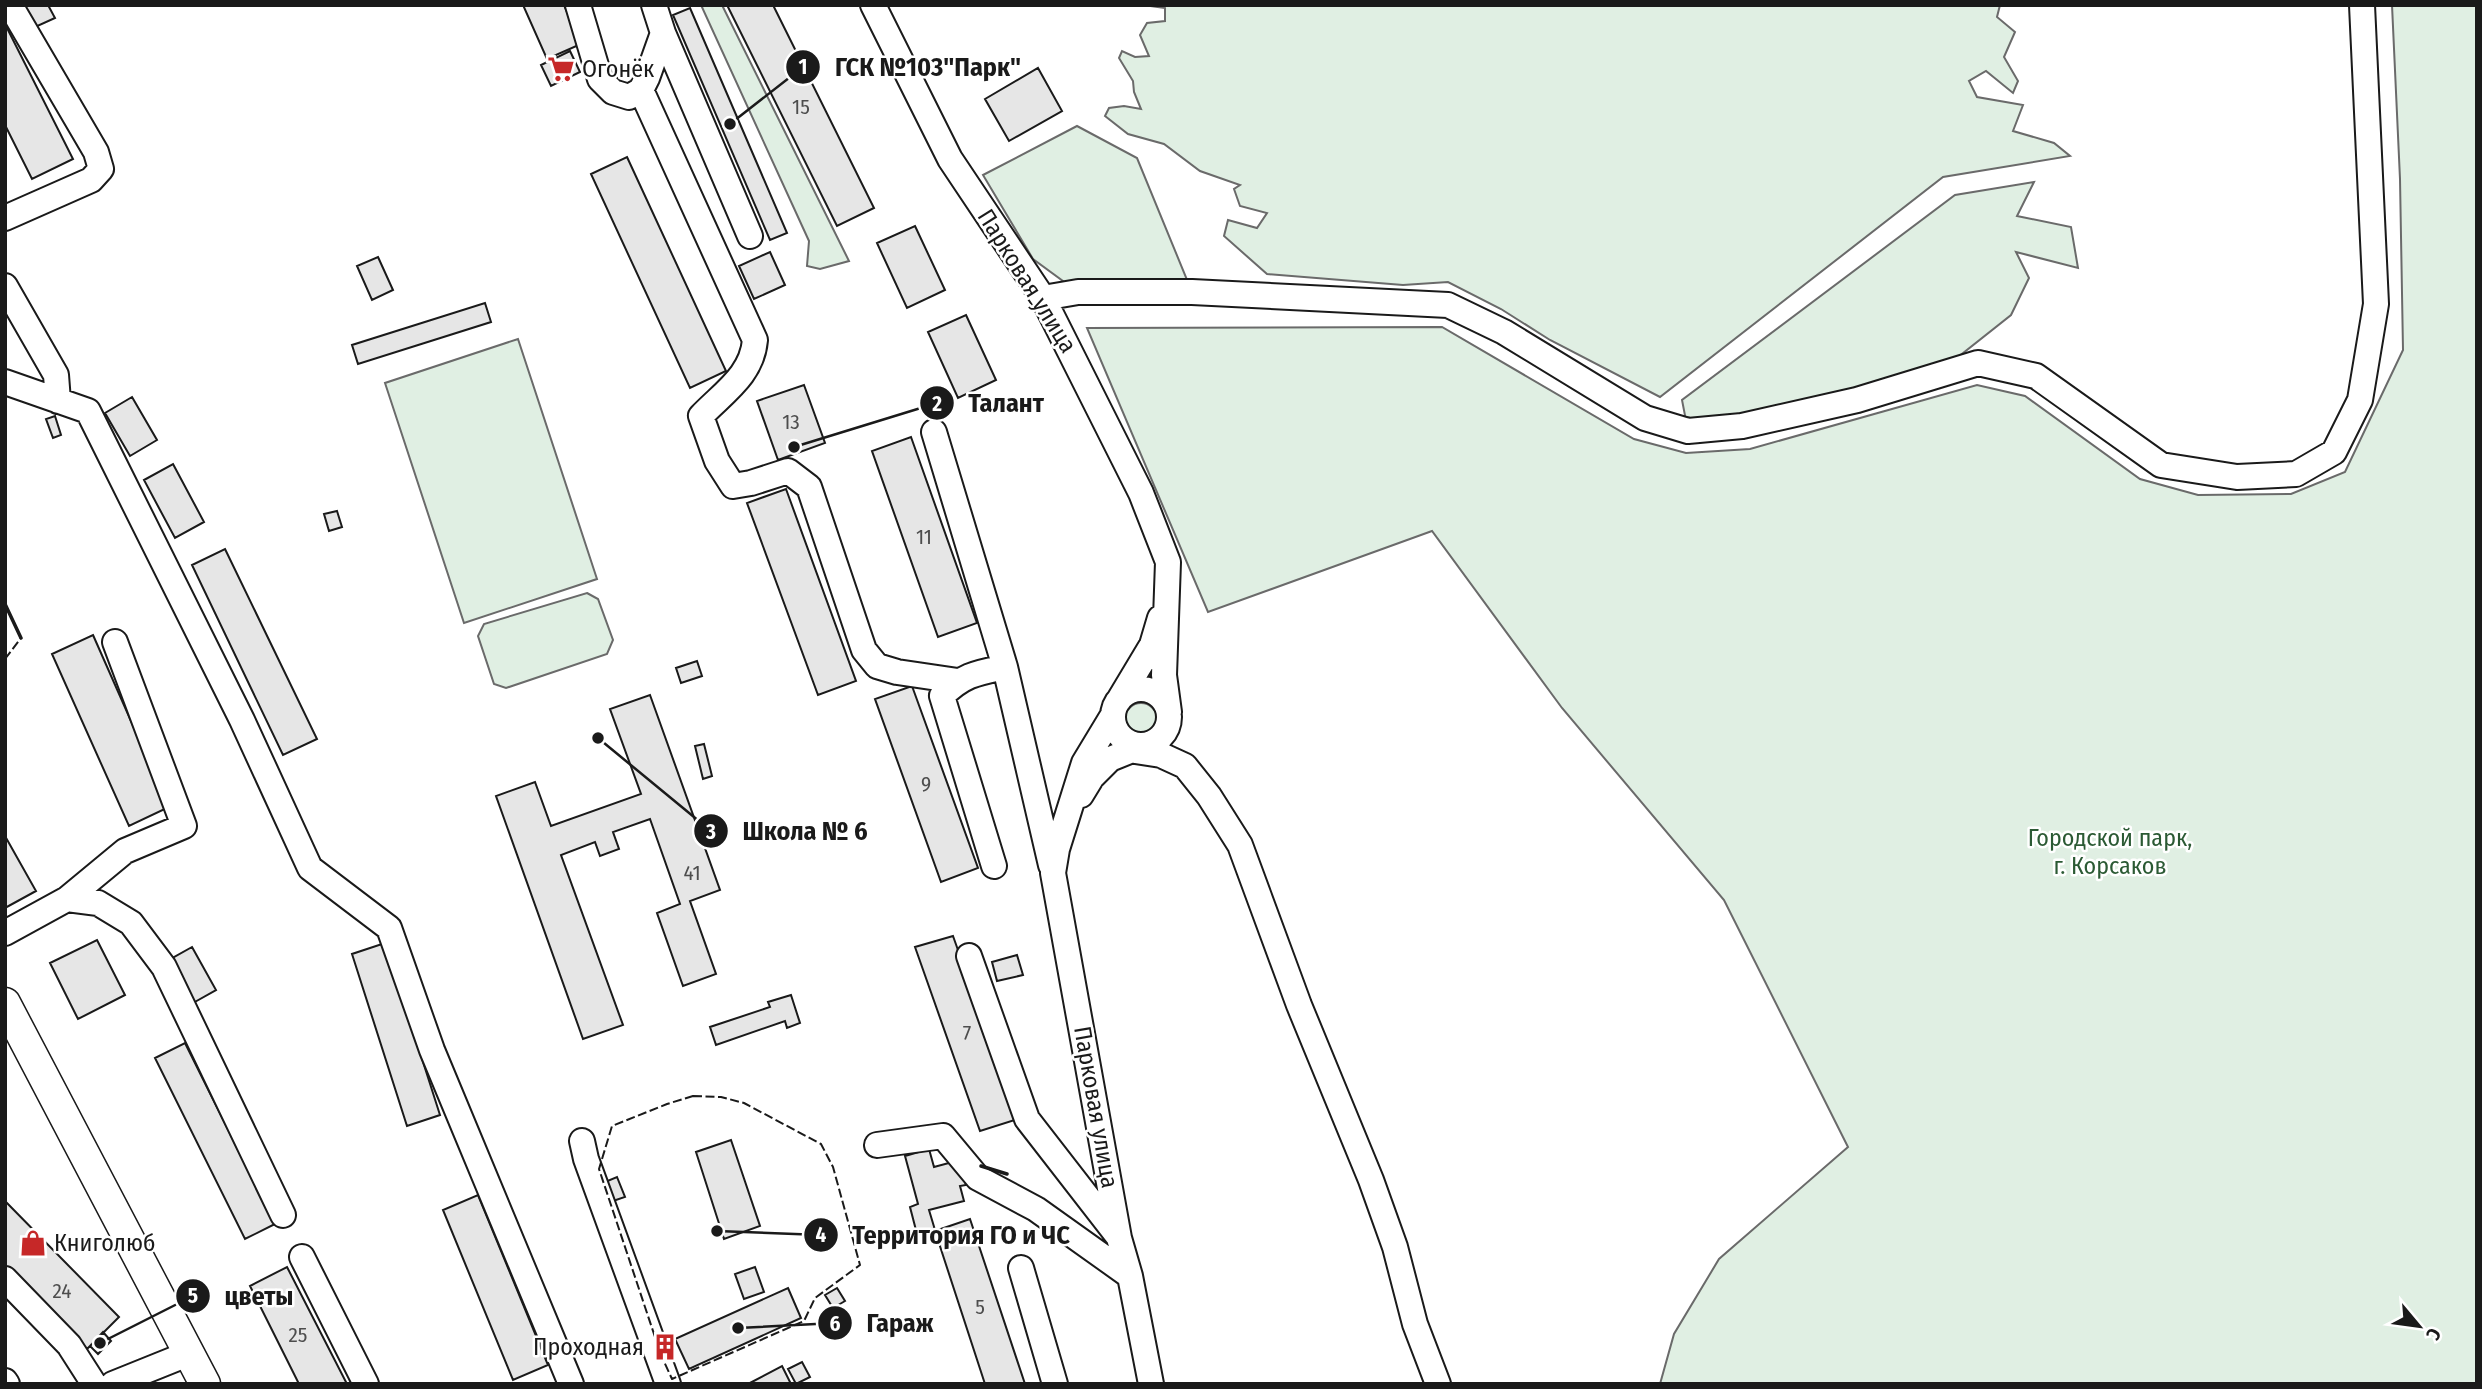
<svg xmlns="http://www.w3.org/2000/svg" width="2482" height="1389" font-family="'Fira Sans Condensed',sans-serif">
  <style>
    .green { fill: #e0efe3; stroke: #6a6a6a; stroke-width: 2 }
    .building { fill: #e6e6e6; stroke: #1a1a1a; stroke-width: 2 }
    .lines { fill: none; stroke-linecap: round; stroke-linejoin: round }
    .minor-casing { stroke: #1a1a1a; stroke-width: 28 }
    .major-casing { stroke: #1a1a1a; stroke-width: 33 }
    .minor { stroke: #fff; stroke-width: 24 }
    .major { stroke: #fff; stroke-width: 30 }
    .fence { stroke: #1a1a1a; stroke-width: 2; stroke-dasharray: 9 3.5; stroke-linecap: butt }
    .wall { stroke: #1a1a1a; stroke-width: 3.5 }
    .labels { text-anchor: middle; stroke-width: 5; stroke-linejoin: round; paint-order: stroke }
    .number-label { font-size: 21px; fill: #4d4d4d }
    .poi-label { font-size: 24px; fill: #1a1a1a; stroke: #fff; text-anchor: start }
    .street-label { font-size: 24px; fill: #1a1a1a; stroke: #fff }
    .park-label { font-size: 24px; fill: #2b5a34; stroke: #fff }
    .leader { fill: none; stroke: #1a1a1a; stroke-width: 2.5 }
    .callout-dot { fill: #1a1a1a; stroke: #fff; stroke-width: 2.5 }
    .mark-label { font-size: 21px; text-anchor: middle; font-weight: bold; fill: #fff }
    .callout-label { font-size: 26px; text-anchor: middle; font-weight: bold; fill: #1a1a1a; stroke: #fff; stroke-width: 5; stroke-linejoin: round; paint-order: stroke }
  </style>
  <rect width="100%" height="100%" fill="#fff"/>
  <path class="green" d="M701 5H722L849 261 820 269 807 266 809 241Z
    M1143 5H2000L1997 17 2015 32 2004 57 2018 81 2013 93 1986 71 1969 81 1977 97 2023 105 2013 131 2054 143 2070 156 1943 177 1660 397 1550 340 1501 309 1448 282 1403 285 1267 274 1224 236 1228 220 1257 228 1267 213 1240 206 1234 189 1240 185 1200 171 1164 144 1128 134 1105 116 1109 108 1124 106 1141 109 1134 92 1133 81 1119 58 1122 51 1135 57 1149 56 1140 35 1147 23 1165 21V8Z
    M2392 5H2477V1384H1660L1674 1334 1719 1259 1848 1147 1724 900 1562 708 1432 531 1208 612 1087 328 1442 327 1634 439 1686 453 1750 449 1977 385 2025 396 2140 479 2198 495 2291 494 2345 472 2403 350 2400 179Z
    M1077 126 1137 158 1192 292H1078L1033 259 983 175Z
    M2034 182 2017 216 2071 227 2078 268 2016 252 2029 278 2011 315 1929 380 1688 431 1682 400 1955 195Z
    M518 339 597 579 464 623 385 383Z
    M587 593 598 599 613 640 607 654 506 688 494 684 478 636 484 624Z
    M1125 719a16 16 0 1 1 32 0a16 16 0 1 1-32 0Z"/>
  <path class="building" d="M21 5H48L55 18 33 28Z
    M523 5H564L581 44 547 59Z
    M727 5H773L874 208 837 226Z
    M690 8 787 233 770 240 673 15Z
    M5 24 73 159 32 179 5 125Z
    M570 51 580 72 551 86 541 65Z
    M1038 68 1062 111 1009 141 985 99Z
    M627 157 726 371 690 388 591 174Z
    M915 226 945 290 907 308 877 243Z
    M770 252 785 285 754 299 739 266Z
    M378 257 393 290 372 300 357 266Z
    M485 303 491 322 358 364 352 345Z
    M966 315 996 380 958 398 928 332Z
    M804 385 825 443 778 460 757 401Z
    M132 397 157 440 130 456 105 413Z
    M55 416 61 435 53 438 46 419Z
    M911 437 977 623 938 637 872 451Z
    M173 464 204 522 175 538 144 480Z
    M786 489 856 681 818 695 747 503Z
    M337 511 342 527 329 531 324 514Z
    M225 549 317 739 283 755 192 565Z
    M93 635 169 807 129 826 52 654Z
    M697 661 702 676 681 683 676 668Z
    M912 686 978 868 941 882 875 699Z
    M650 695 720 890 690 901 716 974 683 986 657 913 680 904 650 819 613 832 619 849 600 856 595 842 561 855 623 1025 583 1039 496 796 535 782 551 826 641 794 610 709Z
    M704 744 712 776 703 779 695 746Z
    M5 836 36 891 5 908Z
    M953 936 1018 1119 980 1131 915 947Z
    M97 940 125 995 78 1019 50 963Z
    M385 943 440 1115 407 1126 352 954Z
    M192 947 216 990 193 1003 169 960Z
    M1017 955 1023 975 997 981 992 962Z
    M791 995 800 1023 787 1028 785 1021 716 1045 710 1027 770 1007 768 1002Z
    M185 1043 275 1224 245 1239 155 1058Z
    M731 1140 760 1226 724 1239 696 1152Z
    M929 1149 934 1167 960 1160 966 1185 960 1186 964 1201 929 1210 935 1230 917 1234 910 1207 918 1204 905 1156Z
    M617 1177 625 1197 613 1201 605 1182Z
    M478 1195 548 1365 513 1380 443 1210Z
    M5 1201 119 1317 87 1349 5 1266Z
    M970 1219 1025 1384H985L935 1231Z
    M287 1267 347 1384H299L250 1286Z
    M755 1267 764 1292 744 1299 735 1274Z
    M788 1288 801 1318 689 1369 675 1339Z
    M837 1288 845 1301 833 1308 825 1295Z
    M103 1332 111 1341 98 1354 90 1346Z
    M802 1362 810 1377 796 1384 788 1369Z
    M782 1366 791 1384H748Z"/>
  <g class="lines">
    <g class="minor-casing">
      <path id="minor" d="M578 5 600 79 613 92 629 97 641 90 647 78 663 33 654 5
        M873 5 950 159 1043 298 1141 493 1168 562 1164 675 1169 712
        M663 33 750 236
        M641 90 755 340C752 375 724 392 701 416L717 461 733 486 751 483 788 471 809 487 864 650 877 666 897 672 958 681
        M5 218 91 180 101 169 96 152 10 5
        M5 286 56 375 58 401
        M1043 298 1078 292H1192L1448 305 1504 332 1645 418 1688 431 1742 426 1857 400 1978 363 2036 376 2161 465 2237 477 2296 474 2334 452 2360 400 2376 304 2362 5
        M5 382 88 411 242 720 310 868 389 928 432 1050 571 1384
        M934 432 1005 667 1051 865
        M1113 717a28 28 0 1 1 56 0a28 28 0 1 1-56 0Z
        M1119 700 1152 645 1160 618
        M1113 715 1084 763 1057 849 1053 873 1119 1238 1130 1276 1151 1384
        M1135 751 1161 755 1185 766 1209 796 1240 845 1299 1005 1371 1180 1395 1247 1415 1324 1438 1384
        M1081 795 1092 777 1110 759 1142 746
        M994 866 942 696C963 675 976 673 1005 667
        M67 899 125 851 184 826 115 642
        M5 933 67 899 98 903 131 923 164 967 283 1215
        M969 956 1027 1119 1117 1235
        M582 1141 586 1159 668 1384
        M877 1145 943 1136 978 1178 1036 1209 1130 1276
        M302 1257 366 1384
        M1021 1268 1055 1384
        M5 1279 69 1345 94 1384
        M5 1381 7 1384
        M113 1384 190 1353"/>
    </g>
    <g class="major-casing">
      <path id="major" d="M5 1003 205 1384"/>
    </g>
    <use href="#minor" class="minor"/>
    <use href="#major" class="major"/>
    <path class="fence" d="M5 659 21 638
      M693 1096 721 1097 744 1103 821 1144 833 1167 860 1265 815 1298 804 1321 672 1379 661 1355 599 1169 612 1126 667 1104Z"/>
    <path class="wall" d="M5 604 21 638
      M981 1166 1007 1174"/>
  </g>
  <defs>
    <g id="supermarket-bare" transform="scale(2.1)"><path d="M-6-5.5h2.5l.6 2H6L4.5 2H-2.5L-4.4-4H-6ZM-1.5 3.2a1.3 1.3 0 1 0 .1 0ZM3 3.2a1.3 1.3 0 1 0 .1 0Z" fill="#c62828" stroke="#fff" stroke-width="2.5" paint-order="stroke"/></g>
    <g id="shop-bare" transform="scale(2.1)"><path d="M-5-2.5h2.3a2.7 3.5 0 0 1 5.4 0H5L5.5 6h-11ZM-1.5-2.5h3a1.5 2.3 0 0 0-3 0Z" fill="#c62828" stroke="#fff" stroke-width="2.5" paint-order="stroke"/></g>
    <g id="building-bare" transform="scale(2.1)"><path d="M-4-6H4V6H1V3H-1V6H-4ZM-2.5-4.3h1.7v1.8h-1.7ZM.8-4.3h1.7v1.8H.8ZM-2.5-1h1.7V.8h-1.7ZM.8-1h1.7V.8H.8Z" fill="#c62828" stroke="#fff" stroke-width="2.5" paint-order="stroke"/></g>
  </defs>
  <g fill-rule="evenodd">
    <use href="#supermarket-bare" x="561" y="69"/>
    <use href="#shop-bare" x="33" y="1243"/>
    <use href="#building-bare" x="665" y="1347"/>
  </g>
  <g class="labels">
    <g class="number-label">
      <text x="801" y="114">15</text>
      <text x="791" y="429">13</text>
      <text x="924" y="544">11</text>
      <text x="926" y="791">9</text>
      <text x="692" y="880">41</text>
      <text x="967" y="1040">7</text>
      <text x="62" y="1298">24</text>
      <text x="980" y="1314">5</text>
      <text x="298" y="1342">25</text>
    </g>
    <g class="poi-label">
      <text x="582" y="77">Огонёк</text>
      <text x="54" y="1251">Книголюб</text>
      <text x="644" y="1355" text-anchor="end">Проходная</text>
    </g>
    <g class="street-label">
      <text transform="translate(1027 281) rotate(58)" y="8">Парковая улица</text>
      <text transform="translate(1096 1107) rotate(80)" y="8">Парковая улица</text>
    </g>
    <g class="park-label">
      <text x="2110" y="846">Городской парк,<tspan x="2110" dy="28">г. Корсаков</tspan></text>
    </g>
  </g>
  <path class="leader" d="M730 124L803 67M794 447L937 403M598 738L711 831M717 1231L821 1235M100 1343L193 1296M738 1328L835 1323"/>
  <g class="callout-dot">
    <circle cx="730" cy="124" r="7"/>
    <circle cx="794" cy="447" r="7"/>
    <circle cx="598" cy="738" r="7"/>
    <circle cx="717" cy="1231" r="7"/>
    <circle cx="100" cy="1343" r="7"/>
    <circle cx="738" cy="1328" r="7"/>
    <circle cx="803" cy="67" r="18"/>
    <circle cx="937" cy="403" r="18"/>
    <circle cx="711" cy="831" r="18"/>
    <circle cx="821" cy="1235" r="18"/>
    <circle cx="193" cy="1296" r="18"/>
    <circle cx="835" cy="1323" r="18"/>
  </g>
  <g class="mark-label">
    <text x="803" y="74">1</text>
    <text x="937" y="411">2</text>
    <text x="711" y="839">3</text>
    <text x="821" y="1242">4</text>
    <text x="193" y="1303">5</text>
    <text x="835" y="1331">6</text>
  </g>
  <g class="callout-label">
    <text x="928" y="76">ГСК №103"Парк"</text>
    <text x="1006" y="412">Талант</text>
    <text x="805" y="840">Школа № 6</text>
    <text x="961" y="1244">Территория ГО и ЧС</text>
    <text x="259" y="1305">цветы</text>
    <text x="900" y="1332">Гараж</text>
  </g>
  <rect width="2482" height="1389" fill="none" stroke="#1a1a1a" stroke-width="14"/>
  <g transform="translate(2419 1326) rotate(119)" stroke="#ffffff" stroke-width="5" paint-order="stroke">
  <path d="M0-5L12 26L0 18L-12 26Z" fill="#1a1a1a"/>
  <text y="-10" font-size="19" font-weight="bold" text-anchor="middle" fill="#1a1a1a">С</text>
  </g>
</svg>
